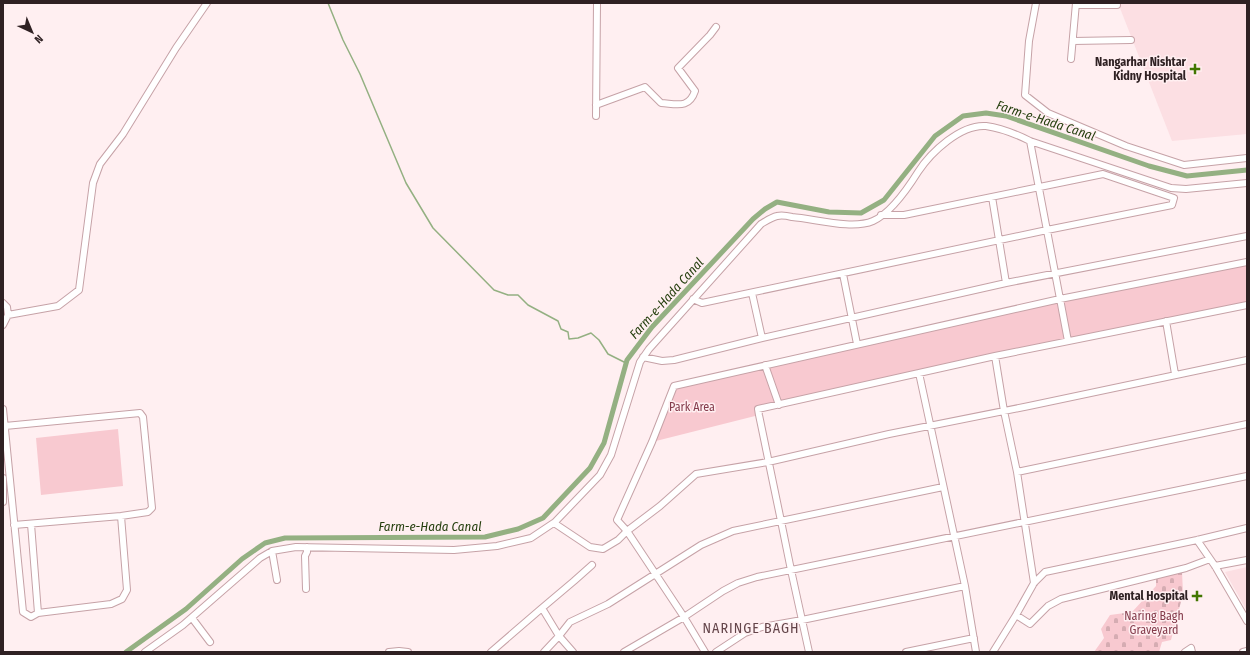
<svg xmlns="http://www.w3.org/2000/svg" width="1250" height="655" font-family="'Fira Sans Condensed',sans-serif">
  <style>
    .built { fill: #fcdfe3 }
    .cemetery { fill: url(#cemetery-stones) }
    .park { fill: #f8c9d0 }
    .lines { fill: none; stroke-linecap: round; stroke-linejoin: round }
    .stream { stroke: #94b082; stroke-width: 1.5 }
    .canal { stroke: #94b082; stroke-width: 5 }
    .minor-casing { stroke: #c6a2a7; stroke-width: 8 }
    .minor { stroke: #fff; stroke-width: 6 }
    .poi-dot { fill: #427601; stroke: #ffeff1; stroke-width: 1.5 }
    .labels { text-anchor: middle; stroke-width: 3; stroke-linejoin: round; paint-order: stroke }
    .poi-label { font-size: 12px; font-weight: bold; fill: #2f2123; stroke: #ffeff1; text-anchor: end }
    .park-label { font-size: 12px; fill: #843b4b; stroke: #ffeff1 }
    .water-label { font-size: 13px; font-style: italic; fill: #243e0d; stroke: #ffeff1 }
    .quarter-label { font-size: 14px; letter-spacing: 1px; fill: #64454a; stroke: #ffeff1 }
  </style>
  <defs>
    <pattern id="cemetery-stones" width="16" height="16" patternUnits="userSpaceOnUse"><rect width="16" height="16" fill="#f8c9d0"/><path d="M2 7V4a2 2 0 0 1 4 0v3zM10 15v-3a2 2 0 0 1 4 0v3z" fill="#d5acb2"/></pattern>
  </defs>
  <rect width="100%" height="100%" fill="#ffeff1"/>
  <path class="built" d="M1118 3H1247V134L1172 141Z
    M1247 567V611L1225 572Z"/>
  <path class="cemetery" d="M1182 571 1183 594 1171 640 1162 642 1159 652H1094L1104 638 1101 629 1110 615 1132 612 1156 586V579Z"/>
  <path class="park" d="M1247 262V305L759 409V415L652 442 674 386Z
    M118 429 123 486 41 495 36 438Z"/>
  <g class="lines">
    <path class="stream" d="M328 3 343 40 360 74 406 183 433 228 494 290 508 295H518L528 305 558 321 561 329 568 332 569 339 578 338 591 333 599 340 608 354 626 363"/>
    <path class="canal" d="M126 652 186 609 242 559 265 543 285 538 485 537 518 529 543 518 590 468 604 443 627 360 652 327 753 219 765 209 777 202 829 212 861 213 884 200 935 136 963 116 986 113 1006 116 1149 166 1187 176 1247 170"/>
    <g class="minor-casing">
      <path id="minor" d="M1036 3 1029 41 1025 95 1048 113 1126 146 1184 165 1247 158
        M1076 5H1117
        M1073 41 1131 40
        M1071 59 1076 3
        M596 105 645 87 661 103C677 104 689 109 695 91L678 68 710 35 716 27
        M596 116 597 3
        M1030 141 1068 341
        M992 197 1006 283
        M843 274 857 344
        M752 293 762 338
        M693 299 702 303 1047 230 1172 205 1174 198 1103 174 904 215H881
        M3 303 7 307 8 315 3 325
        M8 315 58 306 79 290 93 183 100 164 123 134 176 48 207 3
        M1166 321 1175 374
        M995 356 1004 411 1017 472 1034 583
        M643 357 662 361 674 360 762 338 1006 283 1247 236
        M765 365 779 405
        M919 373 965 586 976 652
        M3 409 23 612 31 617 38 613 111 604 122 599 127 590 121 516
        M5 426 140 413 143 417 152 508 148 512 121 516 14 525
        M1017 472 1247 424
        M3 478V502
        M554 523 590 547 603 549 618 540 627 531 660 506 696 474 768 462 889 434 1029 406 1247 360
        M31 524 38 613
        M1197 540 1215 566 1247 621
        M272 551 277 580
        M1215 566 1247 560
        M306 589 305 556 307 552V547
        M1016 615 1030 624 1048 606 1061 599 1186 568 1210 559
        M192 618 210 642
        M145 652 183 625 260 558 272 551 296 547 454 550 497 546 531 538 555 522 600 475 611 455 640 362 649 349 761 224C766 221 772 217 777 216 781 215 788 216 792 217 816 219 852 230 873 221 891 213 908 188 918 172 931 152 961 124 986 126 1000 128 1018 135 1030 141L1171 188 1186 189 1247 183
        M389 652 399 651 408 652
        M491 652 542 608
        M544 652 559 636 570 622 608 604 701 545 733 531 943 487
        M573 652 559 636 542 608 574 581 592 565
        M624 652 684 617 723 591 738 583 757 577 1247 476
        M705 652 684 617 627 531 617 520 652 442 674 386 1060 299 1247 262
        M716 652 745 633 762 627 802 620 965 586
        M809 652 791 570 781 521 759 415 758 409 995 356 1247 305
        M906 652 974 638
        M993 652 1016 615 1034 583 1045 572 1197 540 1247 528
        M1185 652 1191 648 1192 652
        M1243 652 1247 651"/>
    </g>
    <use href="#minor" class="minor"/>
  </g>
  <g class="poi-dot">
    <path d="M1193 63h4v4h4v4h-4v4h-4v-4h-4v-4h4z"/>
    <path d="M1195 590h4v4h4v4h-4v4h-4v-4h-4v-4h4z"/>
  </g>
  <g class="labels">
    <g class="poi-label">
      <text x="1186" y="66">Nangarhar Nishtar<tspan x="1186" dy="14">Kidny Hospital</tspan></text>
      <text x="1188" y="600">Mental Hospital</text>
    </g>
    <g class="park-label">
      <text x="692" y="411">Park Area</text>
      <text x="1154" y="620">Naring Bagh<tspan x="1154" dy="14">Graveyard</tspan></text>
    </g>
    <g class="water-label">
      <text transform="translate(1046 120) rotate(18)" y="5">Farm-e-Hada Canal</text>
      <text transform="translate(666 298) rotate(-48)" y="5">Farm-e-Hada Canal</text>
      <text x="430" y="531">Farm-e-Hada Canal</text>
    </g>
    <g class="quarter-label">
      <text x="751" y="633">NARINGE BAGH</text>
    </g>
  </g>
  <rect width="1250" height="655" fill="none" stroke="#2f2123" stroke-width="8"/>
  <g transform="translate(32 32) rotate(136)" stroke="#ffeff1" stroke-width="3" paint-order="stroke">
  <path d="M0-3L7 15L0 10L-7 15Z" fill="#2f2123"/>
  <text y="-6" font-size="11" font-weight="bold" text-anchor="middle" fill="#2f2123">N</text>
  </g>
</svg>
